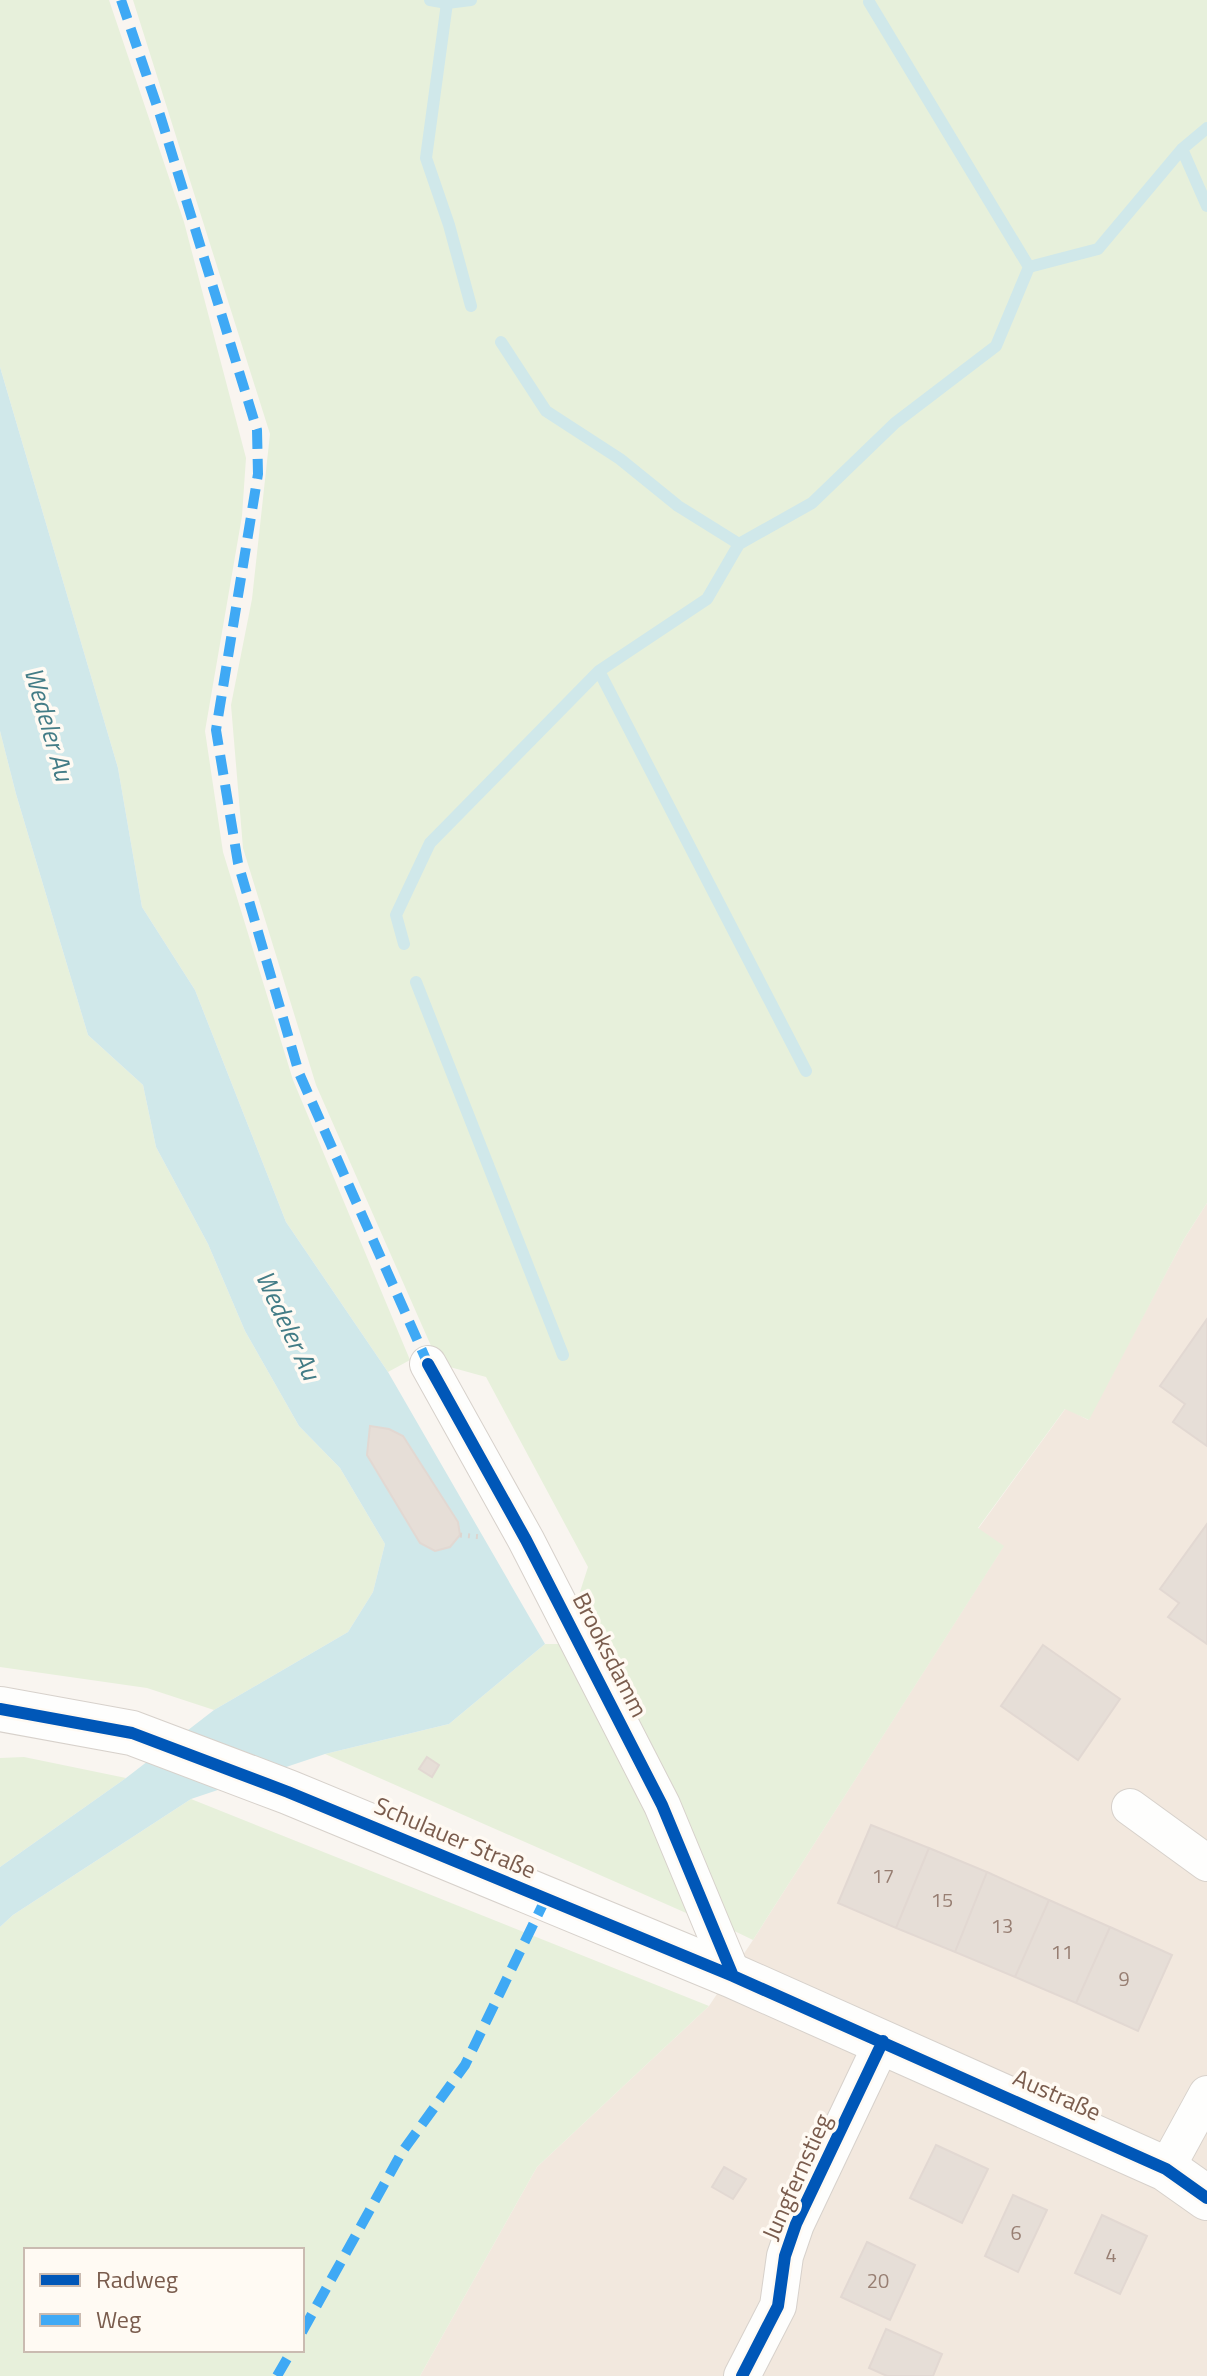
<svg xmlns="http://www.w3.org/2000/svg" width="1207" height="2376" font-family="'Titillium Web',sans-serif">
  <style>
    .residential { fill: #f2e8de }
    .green { fill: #e7f0db; fill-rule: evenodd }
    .water { fill: #d0e8ea; fill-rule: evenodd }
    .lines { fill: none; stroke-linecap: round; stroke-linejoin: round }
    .stream { stroke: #d0e8ea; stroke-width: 12 }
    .building { fill: #e6ded7; stroke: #e2d8d2; stroke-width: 2 }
    .minor-casing { stroke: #d7d1cb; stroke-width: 38 }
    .tertiary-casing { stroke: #d7d1cb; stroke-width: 46 }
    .path { stroke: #dcd5d0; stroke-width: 5; stroke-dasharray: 2 6; stroke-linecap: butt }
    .minor { stroke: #fefefd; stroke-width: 36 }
    .tertiary { stroke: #fefefd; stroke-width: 44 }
    .quiet { stroke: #3fa9f5; stroke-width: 10; stroke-dasharray: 20 10; stroke-linecap: butt }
    .cycleway-casing { stroke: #fffaf3; stroke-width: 17 }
    .cycleway { stroke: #0057b8; stroke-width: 12 }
    .labels { text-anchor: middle; stroke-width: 7; stroke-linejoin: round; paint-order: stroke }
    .number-label { font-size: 20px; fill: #977e72 }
    .street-label { font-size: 24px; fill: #7a5c4d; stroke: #fffaf3 }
    .water-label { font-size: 26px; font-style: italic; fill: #437c86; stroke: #fffaf3 }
  </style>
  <rect width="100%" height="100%" fill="#f9f5f0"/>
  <path class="residential" d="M1207 1203V2376H420L537 2167 709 2006 753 1940 1003 1547 978 1529 1066 1408 1088 1420 1184 1239Z"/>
  <path class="green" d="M0 0H109L184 222 246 458 242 516 205 731 223 852 293 1080 410 1360 388 1372 286 1222 195 990 142 907 118 768 0 367Z
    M133 0H1207V1203L1184 1239 1089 1420 1065 1409 978 1528 1004 1546 753 1940 724 1926 665 1781 578 1598 588 1567 486 1377 439 1364 316 1085 243 848 231 705 252 599 270 434Z
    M0 731 16 794 88 1035 143 1085 156 1147 208 1244 245 1331 299 1426 340 1468 385 1544 373 1592 348 1632 214 1710 147 1688 0 1667Z
    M545 1644H566L641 1795 693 1916 325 1754 449 1724Z
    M24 1757 126 1778 0 1867V1758Z
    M191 1799 709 2006 537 2167 420 2376H0V1927L13 1915ZM26 2250H302V2350H26Z"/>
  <path class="water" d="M0 367 118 768 142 907 195 990 286 1222 388 1372 545 1644 449 1724 325 1754 191 1799 13 1915 0 1927V1867L126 1778 214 1710 348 1632 373 1592 385 1544 340 1468 299 1426 245 1331 208 1244 156 1147 143 1085 88 1035 16 794 0 731ZM370 1426 389 1429 403 1436 458 1522 460 1535 420 1542 367 1455Z"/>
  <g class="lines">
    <path class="stream" d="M430 0 447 3 471 0
      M869 2 1029 267
      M447 3 426 158 449 225 471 306
      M1182 149 1207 206
      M501 342 546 411 620 459 678 506 739 544
      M599 671 806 1071
      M404 944 396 915 430 843 599 671 707 599 739 544 812 503 895 423 996 346 1029 267 1098 249 1182 149 1207 128
      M416 982 563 1355"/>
  </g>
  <path class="building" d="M1207 1319V1446L1173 1422 1185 1404 1160 1386Z
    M370 1426 389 1429 403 1436 458 1522 460 1535 450 1547 435 1551 420 1543 367 1455Z
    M1207 1524V1644L1168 1617 1179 1603 1160 1589Z
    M1043 1645 1120 1699 1078 1760 1001 1706Z
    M427 1757 439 1765 432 1777 419 1769Z
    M871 1825 929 1848 896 1928 838 1903Z
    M929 1848 987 1872 955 1952 896 1928Z
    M987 1872 1049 1900 1015 1977 955 1952Z
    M1049 1900 1110 1927 1076 2003 1015 1977Z
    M1110 1927 1172 1955 1138 2031 1076 2003Z
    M936 2145 988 2169 962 2223 910 2198Z
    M724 2167 746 2179 733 2199 712 2187Z
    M1013 2195 1047 2210 1018 2272 985 2256Z
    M1102 2215 1147 2236 1120 2294 1075 2273Z
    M867 2242 915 2265 890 2320 841 2297Z
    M886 2329 942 2354 933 2376H887L869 2368Z"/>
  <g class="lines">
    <g class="minor-casing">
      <path id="minor" d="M428 1364 526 1540 662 1805 733 1976
        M1130 1807 1207 1863
        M1166 2169 1207 2094
        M742 2376 778 2306 785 2256 796 2224 883 2041"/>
    </g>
    <g class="tertiary-casing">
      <path id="tertiary" d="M0 1709 132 1733 288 1792 733 1976 1166 2169 1207 2198"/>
    </g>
    <path class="path" d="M460 1535 483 1537"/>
    <use href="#minor" class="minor"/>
    <use href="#tertiary" class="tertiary"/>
    <path class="quiet" d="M121 0 160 115 257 430 258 474 216 730 238 863 299 1073 428 1364
      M302 2332 402 2152 465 2065 545 1900
      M277 2376 292 2350"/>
    <g class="cycleway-casing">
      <path id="cycleway" d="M428 1364 526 1540 662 1805 733 1976
        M0 1709 132 1733 288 1792 733 1976 1166 2169 1207 2198
        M742 2376 778 2306 785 2256 796 2224 883 2041"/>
    </g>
    <use href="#cycleway" class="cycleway"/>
  </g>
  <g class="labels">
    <g class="number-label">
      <text x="883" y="1883">17</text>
      <text x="942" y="1907">15</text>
      <text x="1002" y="1933">13</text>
      <text x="1062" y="1959">11</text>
      <text x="1124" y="1986">9</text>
      <text x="1016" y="2240">6</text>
      <text x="1111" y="2262">4</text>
      <text x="878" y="2288">20</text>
    </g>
    <g class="street-label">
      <text transform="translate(610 1655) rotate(63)" y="8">Brooksdamm</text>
      <text transform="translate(455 1838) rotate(23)" y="8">Schulauer Straße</text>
      <text transform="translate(1057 2095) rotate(24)" y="8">Austraße</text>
      <text transform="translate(797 2177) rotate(-66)" y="8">Jungfernstieg</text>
    </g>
    <g class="water-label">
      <text transform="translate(49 724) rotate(74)" y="9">Wedeler Au</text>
      <text transform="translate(288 1325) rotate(65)" y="9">Wedeler Au</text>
    </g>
  </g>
  <rect x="24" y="2248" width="280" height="104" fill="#fffaf3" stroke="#cabbb1" stroke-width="2"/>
  <rect x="40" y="2274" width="40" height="12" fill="#0057b8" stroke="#cabbb1" stroke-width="2"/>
  <text x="96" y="2288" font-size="24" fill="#7a5c4d">Radweg</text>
  <rect x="40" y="2314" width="40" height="12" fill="#3fa9f5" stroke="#cabbb1" stroke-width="2"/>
  <text x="96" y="2328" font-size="24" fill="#7a5c4d">Weg</text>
</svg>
